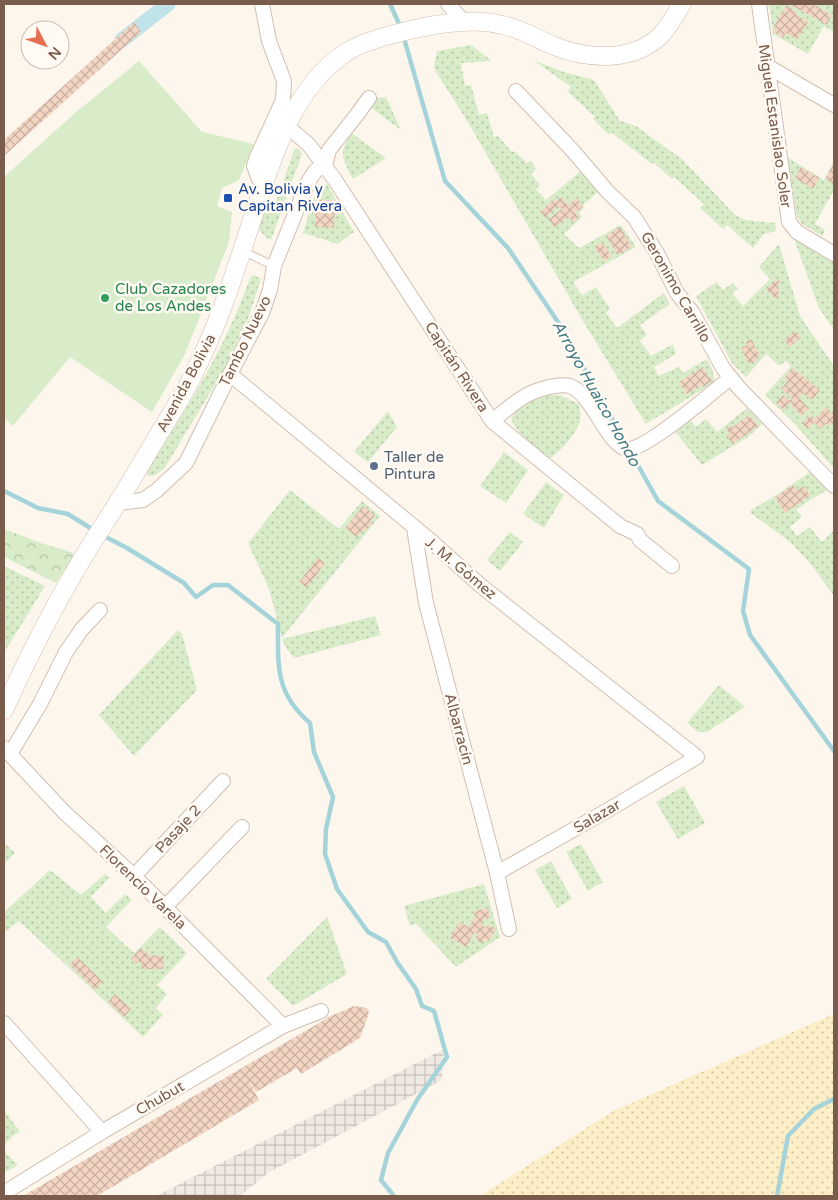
<svg xmlns="http://www.w3.org/2000/svg" width="838" height="1200" font-family="'Varela Round',sans-serif">
  <style>
    .industrial { fill: url(#industrial-grid) }
    .grass { fill: url(#grass-dots) }
    .sand { fill: url(#sand-dots) }
    .park { fill: url(#park-crowns) }
    .pitch { fill: #d8ecc9 }
    .lines { fill: none; stroke-linecap: round; stroke-linejoin: round }
    .stream { stroke: #a5d3da; stroke-width: 4.5 }
    .canal { stroke: #bfe3e8; stroke-width: 15 }
    .building { fill: url(#building-cross-hatch) }
    .service-casing { stroke: #d1beb0; stroke-width: 9 }
    .minor-casing { stroke: #d1beb0; stroke-width: 16 }
    .tertiary-casing { stroke: #d1beb0; stroke-width: 19 }
    .service { stroke: #fff; stroke-width: 7 }
    .minor { stroke: #fff; stroke-width: 14 }
    .tertiary { stroke: #fff; stroke-width: 18 }
    .transit-dot { fill: #1a4fb4; stroke: #fffaf3; stroke-width: 2 }
    .leisure-dot { fill: #2e9e5b; stroke: #fffaf3; stroke-width: 2 }
    .service-dot { fill: #5c6f8a; stroke: #fffaf3; stroke-width: 2 }
    .labels { text-anchor: middle; stroke-width: 5; stroke-linejoin: round; paint-order: stroke }
    .street-label { font-size: 15px; fill: #7a5c4d; stroke: #fffaf3 }
    .transit-label { font-size: 15px; fill: #164399; stroke: #fffaf3; text-anchor: start }
    .leisure-label { font-size: 15px; fill: #27864d; stroke: #fffaf3; text-anchor: start }
    .service-label { font-size: 15px; fill: #4e5e75; stroke: #fffaf3; text-anchor: start }
    .water-label { font-size: 16px; font-style: italic; fill: #437c86; stroke: #fffaf3 }
  </style>
  <defs>
    <pattern id="industrial-grid" width="8" height="8" patternUnits="userSpaceOnUse" patternTransform="scale(1.25)"><rect width="8" height="8" fill="#efe9e4"/><path d="M0 4h8M4 0v8" fill="none" stroke="#c7c0bb"/></pattern>
    <pattern id="grass-dots" width="8" height="8" patternUnits="userSpaceOnUse" patternTransform="scale(1.25)"><rect width="8" height="8" fill="#d8ecc9"/><path d="M2 2h.1M6 6h.1" fill="none" stroke="#b4c2a5" stroke-width="1.8" stroke-linecap="round"/></pattern>
    <pattern id="sand-dots" width="8" height="8" patternUnits="userSpaceOnUse" patternTransform="scale(1.25)"><rect width="8" height="8" fill="#fcefc7"/><path d="M2 2h.1M6 6h.1" fill="none" stroke="#d1c5a4" stroke-width="1.8" stroke-linecap="round"/></pattern>
    <pattern id="park-crowns" width="20" height="18" patternUnits="userSpaceOnUse" patternTransform="scale(1.25)"><rect width="20" height="18" fill="#d8ecc9"/><path d="M2 6a3 3 0 1 1 6 0M12 15a3 3 0 1 1 6 0" fill="none" stroke="#b4c2a5"/></pattern>
    <pattern id="building-cross-hatch" width="8" height="8" patternUnits="userSpaceOnUse" patternTransform="scale(1.25)"><rect width="8" height="8" fill="#f3d5c3"/><path d="M0 0l8 8M0 8l8-8" fill="none" stroke="#cab0a1"/></pattern>
  </defs>
  <rect width="100%" height="100%" fill="#fdf6ec"/>
  <path class="industrial" d="M444 1049 442 1080 268 1173 240 1196H156Z"/>
  <path class="grass" d="M769 4H834V32L824 26 808 54 773 34Z
    M471 45 492 61 461 63 465 86 471 85 479 115 487 113 494 137 498 136 512 152 514 151 527 163 531 161 536 169 531 174 540 185 536 189 546 200 582 170 599 191 583 205 584 208 579 213 582 217 564 234 579 248 621 225 636 247 573 282 582 295 596 287 610 309 606 313 617 328 664 293 670 304 640 325 647 335 640 341 651 356 673 344 676 354 654 367 658 376 679 367 683 373 707 359 712 369 715 382 646 424 583 321 466 119 436 72 434 66 437 51Z
    M533 60 564 72 594 80 620 121 636 126 683 160 735 215 745 220 775 223 776 231 764 234 753 248 727 225 723 229 700 208 704 204 674 177 672 179 653 162 652 164 611 132 609 135 593 119 595 117 567 91 571 87Z
    M386 97 401 130 370 107 376 98Z
    M351 133 386 158 353 179C342 157 338 156 351 133Z
    M295 148 299 149 302 154 271 240 267 238 258 229 265 208 273 210Z
    M787 157 824 180 834 161V190L815 224 825 230 822 236 802 224 797 216Z
    M327 184 354 232 338 244 303 233 317 188Z
    M793 236 834 259V330L819 308Z
    M779 244 800 316 834 366V469L795 424 765 395 791 366 786 361 779 366 766 354 746 377 732 363 696 296 717 282 723 290 733 283 738 289 732 293 743 306 770 279 759 267Z
    M254 275 261 279 248 319 222 373 164 469 153 476 147 475V471C186 410 226 347 250 278Z
    M543 395H560L579 404C580 409 581 416 580 421 575 436 562 450 549 459 535 447 517 435 511 418L517 410Z
    M747 408 762 424 748 437 702 465 668 423 682 411 696 427 706 419 717 432Z
    M388 411 397 427 368 462 354 452Z
    M504 452 528 470 506 503 480 486Z
    M810 472 827 490 796 509 802 517 790 527 797 536 810 527 822 542 834 530V596L810 563 790 542 752 514 750 511 781 492Z
    M546 482 564 495 544 528 523 514Z
    M290 490 339 529 362 501 380 516 282 638 269 589 248 543Z
    M510 532 523 542 500 571 487 560Z
    M4 566 45 586 4 653Z
    M375 616 381 635 294 658 285 646 282 639Z
    M178 630 182 634 197 690 134 756 99 715Z
    M719 685 745 707 707 732H698L687 723Z
    M684 786 705 823 678 839 656 802Z
    M4 842 15 853 4 864Z
    M581 844 603 882 588 891 566 852Z
    M551 861 572 899 557 908 535 870Z
    M50 870 81 895 105 874 109 878 91 897 106 913 125 894 132 900 106 927 134 953 160 927 187 953 157 985 167 994 156 1008 163 1015 143 1037 19 921 4 933V912Z
    M484 884 500 937 456 967 416 924 410 926 404 906Z
    M327 917 347 974 293 1006 266 979Z
    M4 1110 20 1132 14 1135 4 1145Z
    M4 1151 18 1165 4 1173Z"/>
  <path class="sand" d="M834 1014V1196H480L613 1111Z"/>
  <path class="park" d="M4 529 44 544 74 553 70 563 56 583 4 557Z"/>
  <path class="pitch" d="M139 61 202 132 254 144 239 180 222 188 217 206 232 212 229 242 185 354 152 412 70 357 13 426 4 418V177L75 113Z"/>
  <g class="lines">
    <path class="stream" d="M390 4 401 28
      M403 35 445 181 508 248 560 325 626 444
      M630 451 658 501 749 569 743 611 750 635 834 751
      M4 491 38 508 68 514 95 531
      M102 535 127 548 184 583 196 597 213 585H228L278 624C278 666 275 693 310 723L314 752 333 797 326 829 325 854 337 889 368 932 386 942 397 962 416 989 422 1006 434 1011 447 1057 417 1100 388 1153 381 1180 394 1196
      M777 1196 788 1136 814 1109 834 1099"/>
    <path class="canal" d="M122 40 168 4"/>
  </g>
  <path class="building" d="M789 4H812L832 15 827 25Z
    M786 5 797 12 795 14 808 22 797 40 786 33 783 38 774 32 775 29 773 28Z
    M134 22 141 32 4 156V140Z
    M834 163V184L825 179Z
    M801 167 819 178 813 189 795 178Z
    M561 197 568 205 577 198 583 207 575 213 579 217 573 223 569 217 554 227 548 219 562 209 558 206 545 218 540 212 554 199 556 202Z
    M316 200H335L334 228 315 227Z
    M620 227 632 247 617 255 606 236Z
    M602 242 612 256 604 261 594 247Z
    M777 279 781 283 777 286 779 288 777 290 780 294 775 299 766 289Z
    M796 331 801 338 789 347 784 340Z
    M751 339 760 356 755 359 756 361 749 364 742 350V347L747 345 746 342Z
    M703 367 712 381 703 387 701 385 687 394 679 382Z
    M792 368 820 390 812 400 803 393 799 398 809 409 801 416 790 403 783 410 776 403 783 395 790 401 792 398 781 389 788 381 785 378Z
    M826 407 834 416V421L829 426 826 423 821 429 814 423 808 429 802 423 811 415 815 419Z
    M749 415 758 426 733 444 726 435 729 433 726 429 731 425 733 427Z
    M793 485 797 491 804 486 810 495 785 513 775 498Z
    M363 506 375 515 370 521 372 523 365 531 363 529 357 537 345 528Z
    M318 558 325 563 307 588 299 582Z
    M488 908 490 918 484 919 481 924 486 928 488 924 496 929 488 942 484 939 481 943 475 939 478 934 475 932 466 947 450 938 459 922 468 927 475 917 474 911Z
    M141 948 148 954 147 955 164 956 163 969H141V962L140 963 138 961 136 964 131 959Z
    M77 957 103 982 95 990 70 965Z
    M115 994 131 1009 124 1017 108 1002Z
    M354 1006 367 1008 369 1013 360 1038 301 1074 297 1068 256 1092 248 1079 259 1100 97 1196H23L331 1016Z"/>
  <g class="lines">
    <g class="service-casing">
      <path id="service" d="M243 251 274 266"/>
    </g>
    <g class="minor-casing">
      <path id="minor" d="M262 4 269 41 284 81 283 100 257 157 254 166 263 189
        M448 4 464 22
        M759 4 789 222 797 232 834 254
        M767 66 834 105
        M516 91 573 151 607 191 634 217 657 253 677 293 692 312 723 368 739 388 834 486
        M287 126 309 145 335 180 492 421 620 526 637 534 640 540 672 566
        M230 374 431 541 480 585 697 757 608 810 497 873
        M492 421C504 412 516 400 529 394 539 389 559 383 570 386 592 393 609 449 628 449 647 449 713 392 730 378
        M119 503 143 500 156 491 186 463 230 374 262 313 270 290 274 266 308 182 316 170 325 166 329 150 356 116 369 98
        M414 528 426 603 497 873 509 929
        M4 748 64 812 134 876 283 1026
        M10 754 40 704 66 652 82 629 100 610
        M134 876 223 781
        M165 907 242 827
        M4 1023 102 1132
        M4 1193 102 1132 283 1026 321 1011"/>
    </g>
    <g class="tertiary-casing">
      <path id="tertiary" d="M4 710C33 646 69 577 108 518 126 490 143 461 160 432 171 414 182 397 191 379 218 327 235 272 253 217 273 158 291 90 345 53 369 37 434 23 463 22 476 21 490 22 502 25 520 28 537 39 554 46 587 59 631 63 660 36 669 27 675 15 682 4"/>
    </g>
    <use href="#service" class="service"/>
    <use href="#minor" class="minor"/>
    <use href="#tertiary" class="tertiary"/>
  </g>
  <rect class="transit-dot" x="223" y="193" width="10" height="10" rx="2.5"/>
  <circle class="leisure-dot" cx="105" cy="298" r="5"/>
  <circle class="service-dot" cx="374" cy="466" r="5"/>
  <g class="labels">
    <g class="street-label">
      <text transform="translate(775 126) rotate(82)" y="5">Miguel Estanislao Soler</text>
      <text transform="translate(676 287) rotate(60)" y="5">Geronimo Carrillo</text>
      <text transform="translate(245 341) rotate(-64)" y="5">Tambo Nuevo</text>
      <text transform="translate(457 367) rotate(57)" y="5">Capitán Rivera</text>
      <text transform="translate(186 383) rotate(-62)" y="5">Avenida Bolivia</text>
      <text transform="translate(461 568) rotate(40)" y="5">J. M. Gómez</text>
      <text transform="translate(459 729) rotate(75)" y="5">Albarracín</text>
      <text transform="translate(597 816) rotate(-30)" y="5">Salazar</text>
      <text transform="translate(178 829) rotate(-47)" y="5">Pasaje 2</text>
      <text transform="translate(143 887) rotate(44)" y="5">Florencio Varela</text>
      <text transform="translate(160 1098) rotate(-30)" y="5">Chubut</text>
    </g>
    <g class="transit-label">
      <text x="238" y="194">Av. Bolivia y<tspan x="238" dy="17">Capitan Rivera</tspan></text>
    </g>
    <g class="leisure-label">
      <text x="115" y="294">Club Cazadores<tspan x="115" dy="17">de Los Andes</tspan></text>
    </g>
    <g class="service-label">
      <text x="384" y="462">Taller de<tspan x="384" dy="17">Pintura</tspan></text>
    </g>
    <g class="water-label">
      <text transform="translate(597 393) rotate(61)" y="6">Arroyo Huaico Hondo</text>
    </g>
  </g>
  <rect width="838" height="1200" fill="none" stroke="#7a5c4d" stroke-width="10"/>
  <g transform="translate(45 45) rotate(131)"><circle r="24" fill="#fffaf3" stroke="#cabbb1"/>
  <path d="M0-4L9 19L0 12L-9 19Z" fill="#e76f51"/>
  <text y="-8" font-size="14" font-weight="bold" text-anchor="middle" fill="#7a5c4d">N</text>
  </g>
</svg>
